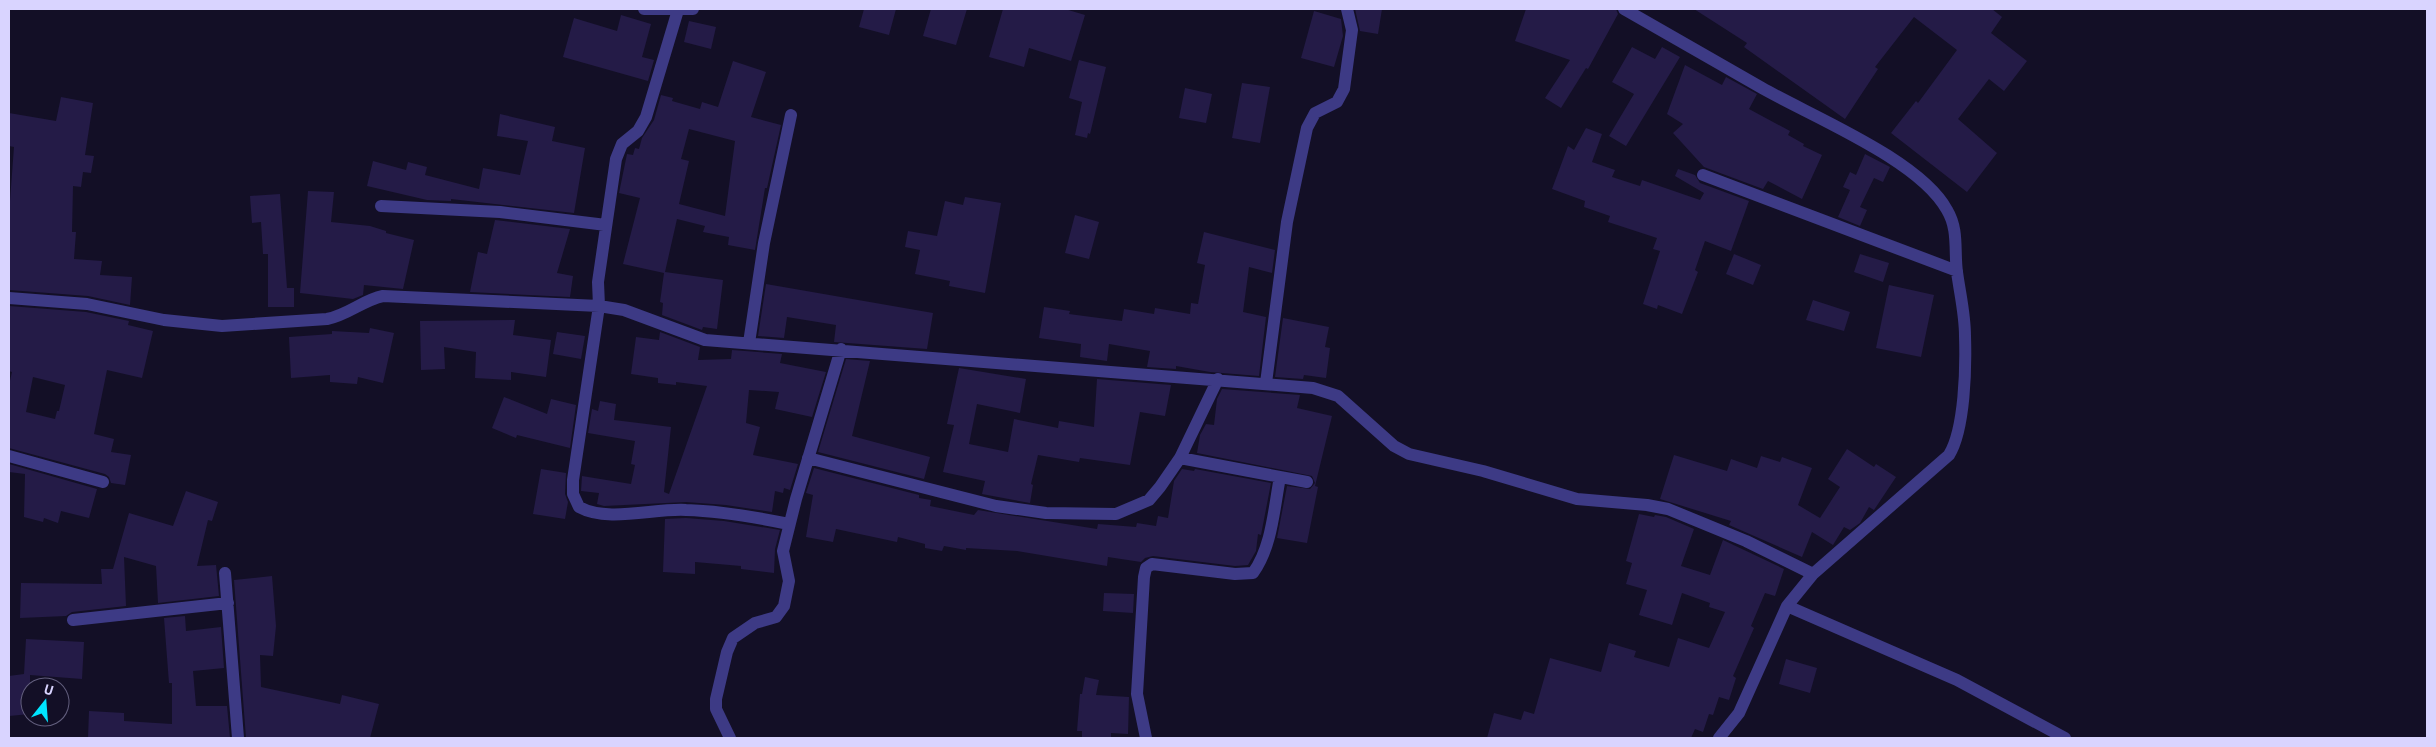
<svg xmlns="http://www.w3.org/2000/svg" width="2436" height="747" font-family="'Titillium Web',sans-serif">
  <style>
    .building { fill: #241b47; fill-rule: evenodd }
    .lines { fill: none; stroke-linecap: round; stroke-linejoin: round }
    .street { stroke: #3d3a85; stroke-width: 12 }
  </style>
  <rect width="100%" height="100%" fill="#130f26"/>
  <path class="building" d="M864 9H896L889 35 859 27Z
    M931 9H967L956 45 923 36Z
    M1003 9H1065L1085 15 1071 61 1029 48 1024 67 989 57Z
    M1355 9H1382L1378 34 1360 31Z
    M1526 9H1616L1618 14 1588 69 1586 68 1561 108 1545 98 1570 60 1515 41Z
    M1694 9H1992L2002 17 1991 33 2027 61 2004 91 1989 79 1958 119 1997 153 1967 192 1891 133 1916 101 1918 103 1957 50 1914 17 1875 67 1878 69 1845 119 1744 47 1747 43Z
    M1314 11 1341 19 1343 36 1334 67 1301 58Z
    M621 15 651 24 642 57 654 60 648 81 563 57 574 18 617 31Z
    M689 21 716 27 711 49 684 42Z
    M1632 47 1655 59 1662 47 1680 57 1626 146 1609 136 1634 94 1612 82Z
    M1079 60 1106 67 1090 134 1088 133 1087 138 1075 135 1082 102 1069 98Z
    M733 61 766 72 751 117 781 125 767 188H765L755 250 728 245 729 237 703 232 705 226 677 219 665 272 723 280 717 329 703 327 702 330 662 315 663 303 660 302 664 273 623 264 640 198 619 193 627 154 633 155 635 148 639 149 642 138 654 120 661 95 673 98 672 101 700 109 702 102 718 107ZM689 129 735 141 725 216 679 204 689 161 681 159Z
    M1685 65 1722 85 1726 77 1757 94 1749 109 1790 131 1788 135 1804 144 1803 146 1822 155 1802 199 1768 181 1763 189 1704 167 1673 133 1683 124 1667 114Z
    M1242 83 1270 87 1260 143 1232 138Z
    M1185 88 1212 94 1206 123 1179 118Z
    M61 97 93 103 85 155 94 156 91 173 83 172 81 187 73 186 72 232H76L74 259 102 261 100 275 132 277 130 305 88 296 9 290V214L14 147 9 146V113L56 121Z
    M500 114 555 127 552 141 585 148 574 213 451 199V201L427 200 367 186 373 161 406 170 408 162 427 167 425 175 479 189 483 168 520 175 528 141 497 136Z
    M1586 128 1602 134 1592 162 1615 170 1612 177 1640 186 1642 180 1700 200 1704 193 1675 176 1678 169 1695 175 1700 183 1749 201 1731 251 1705 241 1695 270 1698 272 1682 314 1658 305 1657 309 1643 304 1660 251 1653 249 1657 238 1608 222 1610 216 1584 207 1585 201 1552 189 1568 146 1574 150Z
    M1865 154 1890 167 1883 182 1874 178 1860 207 1867 210 1860 226 1838 217 1850 190 1843 187 1850 172 1856 175Z
    M308 191 334 192 331 222 370 226 386 231V233L414 240 403 289 364 285 363 295 353 299 300 293Z
    M280 194 287 288H294V307H268V254H263L261 222 252 223 250 196Z
    M965 197 1001 203 985 293 949 286 950 281 915 274 920 250 905 247 908 231 937 236 945 201 963 205Z
    M1075 215 1099 222 1089 259 1065 253Z
    M495 220 570 229 557 273 573 276 570 297 470 292 478 252 487 254Z
    M1204 232 1275 250 1272 273 1249 267 1243 312 1266 317 1259 376 1210 372 1176 366V369L1147 367 1150 351 1109 344 1107 361 1080 357 1081 344 1039 338 1044 307 1070 311 1069 314 1122 321 1124 309 1154 314 1155 308 1190 314 1191 303 1198 304 1205 265 1197 263Z
    M1734 254 1761 265 1753 285 1726 274Z
    M1860 254 1889 263 1883 282 1854 272Z
    M766 284 933 313 927 349 834 342 836 325 787 317 784 338 758 336Z
    M1889 285 1934 295 1921 357 1876 348Z
    M1813 300 1850 312 1844 331 1806 320Z
    M9 306 86 312 129 321 128 325 153 331 142 378 107 370 94 434 114 439 111 452 131 455 125 485 111 483 109 477 105 474 9 448V385L12 372 9 371ZM33 377 65 385 59 411H57L55 419 26 412Z
    M1283 318 1329 327 1325 347 1330 348 1326 378 1304 375 1303 379 1275 377Z
    M515 320 513 335 551 340 546 377 511 372V380L475 378 476 352 444 347 445 369 421 370 420 321Z
    M370 328 394 333 383 383 358 377 357 384 330 382V375L291 378 289 337 332 334V331L369 333Z
    M557 332 585 336 581 359 553 354Z
    M660 332 700 347 698 360 731 359 732 350 782 354 780 363 826 372 812 417 775 409 779 392 749 390 746 423 760 427 753 455 798 464 790 490 784 488 783 493 775 491 772 512 726 505 686 502 604 506 597 504 599 493 581 491 582 476 631 484 635 465 631 464 635 441 588 433 592 409 598 411 600 401 616 404 614 420 671 427 664 492 669 494 707 386 676 382V385L658 383V378L631 374 636 337 659 340Z
    M846 359 870 361 852 436 930 457 924 479 818 452Z
    M959 368 1026 379 1020 413 977 404 969 444 1008 452 1014 419 1058 428 1059 421 1094 427 1097 379 1171 385 1165 416 1140 412 1130 465 1080 458 1079 462 1038 455 1031 484 1033 485 1030 503 982 494 985 481 943 472 954 425 947 424Z
    M1222 389 1300 395 1297 408 1332 416 1315 486 1318 487 1307 543 1277 538 1287 486 1310 489 1315 483 1312 476 1197 453 1200 435 1206 424 1214 425 1217 399Z
    M504 397 547 414 551 399 576 405 570 448 517 435 516 438 492 428Z
    M1847 449 1874 467 1876 464 1896 477 1874 510 1869 507 1860 523 1850 530 1844 527 1833 545 1812 532 1802 557 1729 525 1731 521 1660 499 1674 455 1727 471 1731 459 1757 468 1761 456 1780 462 1782 457 1812 468 1798 505 1820 518 1840 487 1828 479Z
    M9 464 97 489 89 518 61 511 58 523 44 518 43 522 24 517 25 474 9 472Z
    M814 468 919 495V498L931 500 930 506 974 515 978 510 1097 529 1098 524 1136 527 1137 523 1156 526 1158 516 1168 518 1174 481 1182 469 1194 471 1195 469 1271 483 1261 535 1258 534 1256 551 1248 565 1235 566 1153 556 1145 558 1141 562 1108 557 1107 566 1017 551 966 548V550L944 546 942 551 925 548V544L898 537 897 542 836 529 833 542 806 537 813 495 806 493Z
    M541 469 566 473 565 494 568 502 565 519 533 514Z
    M186 491 218 502 212 521 208 520 197 566 216 565 219 596 158 603 156 566 124 557 126 606 72 612 66 616 20 618 21 583 102 584 101 569H113L129 513 173 526Z
    M1639 514 1654 517 1655 515 1666 517 1694 529 1681 566 1710 575 1723 540 1784 569 1775 596 1765 593 1751 626 1754 628 1733 676 1736 678 1729 700 1719 697 1713 715 1709 714 1703 732 1695 729 1691 738H1487L1494 713 1521 720 1524 711 1534 714 1550 658 1601 672 1609 643 1636 651 1634 657 1669 667 1678 638 1709 648 1725 612 1709 607 1710 603 1682 593 1672 625 1639 615 1647 590 1626 584 1632 563 1626 561Z
    M686 518 724 521 780 530 775 549 774 573 741 569V566L695 562V574L663 572 665 519Z
    M272 576 276 626 273 656 260 655 261 687 340 704 342 695 379 704 370 738H246L234 580Z
    M1104 593 1134 594 1133 613 1103 611Z
    M185 616 186 631 221 627 224 668 193 671 196 706H227L230 738H88L89 711 124 713V721L172 724V683H169L164 618Z
    M26 639 84 642 82 679 30 675V714L9 716V676L24 674Z
    M1786 659 1817 668 1810 693 1779 684Z
    M1085 677 1099 680 1096 695 1129 697 1128 734 1111 733V738H1082V731H1077L1080 694H1082Z"/>
  <g class="lines">
    <path class="street" d="M644 9H693
      M1624 9C1670 35 1716 62 1762 88 1813 117 1920 160 1947 210 1959 230 1954 251 1957 272 1960 294 1965 314 1965 336 1966 367 1965 429 1949 455L1813 574 1787 606 1739 713 1719 738
      M678 10 646 117 638 131 622 144 616 159 598 282 599 306 573 480V494L579 507C608 523 654 508 686 510 721 511 755 517 789 524
      M1703 175 1957 271
      M381 206 500 212 606 225
      M9 298 87 304 164 320 222 326 327 319C348 315 363 300 383 296L599 306 624 310 705 340 1313 388 1338 396 1394 446 1409 454 1483 471 1577 499 1647 505 1668 509 1746 541 1813 574
      M749 343 764 243 791 115
      M1266 383 1287 222 1307 128 1315 113 1337 102 1344 89 1352 30 1347 9
      M9 456 103 482
      M808 458 996 506 1046 513 1116 514 1149 500 1160 487 1180 458 1218 379
      M1180 458 1307 482
      M225 573 238 738
      M1787 606 1957 680 2065 738
      M73 620 228 603
      M730 738 716 709V699L727 652 733 638 755 623 776 617 784 606 789 581 783 551 796 499 841 349
      M1146 738 1137 694 1144 577 1146 568 1152 564 1235 574 1253 573C1272 547 1274 508 1280 477"/>
  </g>
  <rect width="2436" height="747" fill="none" stroke="#d9d4ff" stroke-width="20"/>
  <g transform="translate(45 702) rotate(17)"><circle r="24" fill="#130f26" stroke="#625e7d"/>
  <path d="M0-4L9 19L0 12L-9 19Z" fill="#00e5ff"/>
  <text y="-8" font-size="14" font-weight="bold" text-anchor="middle" fill="#d9d4ff">U</text>
  </g>
</svg>
